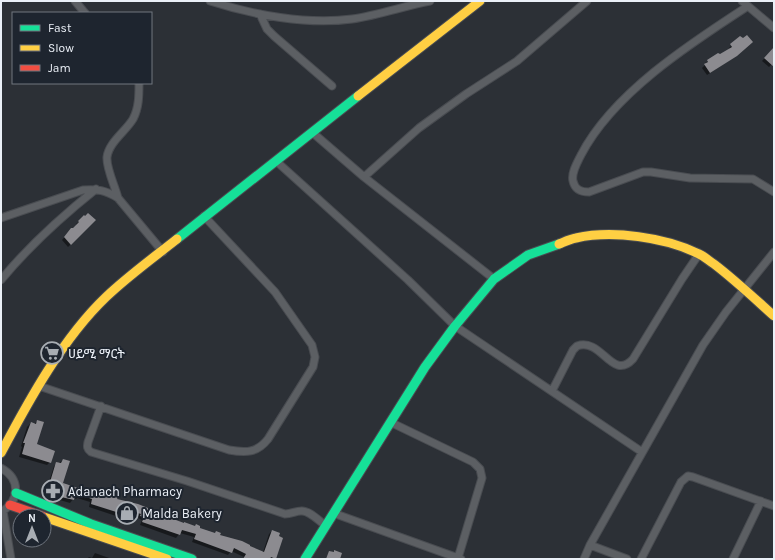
<svg xmlns="http://www.w3.org/2000/svg" width="775" height="560" font-family="Karla,'Noto Sans Ethiopic',sans-serif">
  <style>
    .shadow { fill: #0007 }
    .building { fill: #8c8b90 }
    .lines { fill: none; stroke-linecap: round; stroke-linejoin: round }
    .street-casing { stroke: #494c51; stroke-width: 9 }
    .fast-casing { stroke: #494c51; stroke-width: 11 }
    .slow-casing { stroke: #494c51; stroke-width: 11 }
    .jam-casing { stroke: #494c51; stroke-width: 11 }
    .street { stroke: #5c5f63; stroke-width: 7 }
    .fast { stroke: #16e098; stroke-width: 9 }
    .slow { stroke: #ffcf43; stroke-width: 9 }
    .jam { stroke: #f24e42; stroke-width: 9 }
    .labels { text-anchor: middle; stroke-width: 4; stroke-linejoin: round; paint-order: stroke }
    .poi-label { font-size: 13px; fill: #ebf0f7; stroke: #1e252f; text-anchor: start }
  </style>
  <rect width="100%" height="100%" fill="#2c3036"/>
  <path class="shadow" d="M740 37 733 58 707 75 702 68 706 64 705 63 730 49 729 48Z
    M774 48V62L769 67 762 61Z
    M95 220 68 247 62 240 69 232 77 225 76 224 79 222Z
    M38 421 35 445 50 462 47 465 19 457 22 447 21 446 27 427 31 423 34 424Z
    M63 460 62 484 95 493 162 516 164 515 167 518 199 528 263 552 269 534 272 531 278 537 282 539 275 559H243L244 557 231 551 228 555 192 542 194 537 180 533 176 538 140 525 142 520 138 518 139 517 129 514 125 519 89 507 90 502 77 498 76 499 74 498 70 503 46 496 49 486 48 485 54 466Z
    M95 553 112 559H87L89 557 92 558Z"/>
  <path class="building" d="M747 35 753 42 737 56 710 73 704 64 708 62 707 60 718 53 720 54 732 47 730 44 740 36 743 38Z
    M774 47V67L764 58Z
    M88 213 96 220 71 245 64 237 71 228H73L79 222 78 221 84 215 85 216Z
    M37 420 44 422 37 444 55 451 51 463 22 454 25 443H23L31 422 36 424Z
    M63 459 70 461 63 483 78 488V487L91 491 92 489 97 490 96 492 111 497 112 495 118 497 117 499 138 504 148 508V510L163 516 164 514 169 516 168 517 184 523V522L195 526 196 524 200 526V528L215 533 216 531 221 533 220 535 242 541 250 545V546L264 552 272 530 280 533 279 536 283 538 276 559 271 557 270 559H243L246 554 234 548 232 553 194 539 196 534 182 530 180 535 142 522 144 517 140 516 141 514 131 511 129 516 91 504 92 499 80 495V496L75 495 74 500 48 494 52 483 50 482 56 462 61 463Z
    M334 550 342 553 340 559H326L329 551 334 552Z"/>
  <g class="lines">
    <g class="street-casing">
      <path id="street" d="M75 1 85 13
        M210 1C253 15 307 25 352 19 379 15 404 6 430 1
        M742 1 774 28
        M748 6C691 43 613 93 581 155 577 163 571 173 573 181 575 190 581 192 589 192L643 172H651L690 178 753 179 774 192
        M260 14 267 29 274 36 332 86
        M313 133 364 177 494 279
        M276 161 408 280 455 326 642 452
        M364 177 419 128 466 94 517 61 587 1
        M118 198C115 186 106 168 107 157 109 142 126 131 133 119 139 108 139 95 139 83
        M1 218 83 190C98 189 105 190 118 198L163 252
        M1 280C29 246 61 217 96 189
        M39 386 229 450C246 453 257 453 268 439L313 367 315 357 312 345 275 292 204 216
        M552 391 573 350 577 346C602 337 612 382 633 359L682 279 699 254
        M101 406 88 442C87 447 87 449 91 452L187 481 285 514C292 514 295 511 301 511 309 510 319 521 325 525
        M390 422 473 462 480 469 482 478 458 558
        M1 468C21 479 20 501 1 512
        M3 511 11 559
        M333 513 461 559
        M590 545 627 559
        M584 559 590 545 703 345 726 312 774 252
        M641 559 681 482 688 476 693 477 774 506
        M733 559 761 501"/>
    </g>
    <g class="fast-casing">
      <path id="fast" d="M177 239 358 96
        M16 493 91 524 192 559
        M305 559 425 367 455 326 494 279 528 255 559 244"/>
    </g>
    <g class="slow-casing">
      <path id="slow" d="M358 96 480 1
        M559 244C564 242 570 239 576 238 612 230 665 237 699 254 704 256 709 261 714 264 735 280 754 298 774 316
        M1 453C29 400 63 338 106 297 128 276 153 258 177 239
        M44 517 167 559"/>
    </g>
    <g class="jam-casing">
      <path id="jam" d="M10 505 42 516"/>
    </g>
    <use href="#street" class="street"/>
    <use href="#fast" class="fast"/>
    <use href="#slow" class="slow"/>
    <use href="#jam" class="jam"/>
  </g>
  <defs>
    <g id="supermarket-ring" transform="scale(1.15)"><circle r="9.5" fill="#1e252f" stroke="#a8adb3" stroke-width="1.5"/><path d="M-6-5.5h2.5l.6 2H6L4.5 2H-2.5L-4.4-4H-6ZM-1.5 3.2a1.3 1.3 0 1 0 .1 0ZM3 3.2a1.3 1.3 0 1 0 .1 0Z" fill="#a8adb3"/></g>
    <g id="pharmacy-ring" transform="scale(1.15)"><circle r="9.5" fill="#1e252f" stroke="#a8adb3" stroke-width="1.5"/><path d="M-2-6h4v4h4v4h-4v4h-4v-4h-4v-4h4Z" fill="#a8adb3"/></g>
    <g id="shop-ring" transform="scale(1.15)"><circle r="9.5" fill="#1e252f" stroke="#a8adb3" stroke-width="1.5"/><path d="M-5-2.5h2.3a2.7 3.5 0 0 1 5.4 0H5L5.5 6h-11ZM-1.5-2.5h3a1.5 2.3 0 0 0-3 0Z" fill="#a8adb3"/></g>
  </defs>
  <g fill-rule="evenodd">
    <use href="#supermarket-ring" x="52" y="353"/>
    <use href="#pharmacy-ring" x="53" y="491"/>
    <use href="#shop-ring" x="127" y="513"/>
  </g>
  <g class="labels">
    <g class="poi-label">
      <text x="68" y="358">ሀይሚ ማርት</text>
      <text x="68" y="496">Adanach Pharmacy</text>
      <text x="142" y="518">Malda Bakery</text>
    </g>
  </g>
  <rect width="775" height="560" fill="none" stroke="#ebf0f7" stroke-width="4"/>
  <rect x="12" y="12" width="140" height="72" fill="#1e252f" stroke="#70767f"/>
  <rect x="20" y="25" width="20" height="6" fill="#16e098" stroke="#70767f"/>
  <text x="48" y="32" font-size="12" fill="#ebf0f7">Fast</text>
  <rect x="20" y="45" width="20" height="6" fill="#ffcf43" stroke="#70767f"/>
  <text x="48" y="52" font-size="12" fill="#ebf0f7">Slow</text>
  <rect x="20" y="65" width="20" height="6" fill="#f24e42" stroke="#70767f"/>
  <text x="48" y="72" font-size="12" fill="#ebf0f7">Jam</text>
  <g transform="translate(32 528)"><circle r="19" fill="#1e252f" stroke="#70767f"/>
  <path d="M0-3L7 15L0 10L-7 15Z" fill="#a8adb3"/>
  <text y="-6" font-size="11" font-weight="bold" text-anchor="middle" fill="#ebf0f7">N</text>
  </g>
</svg>
